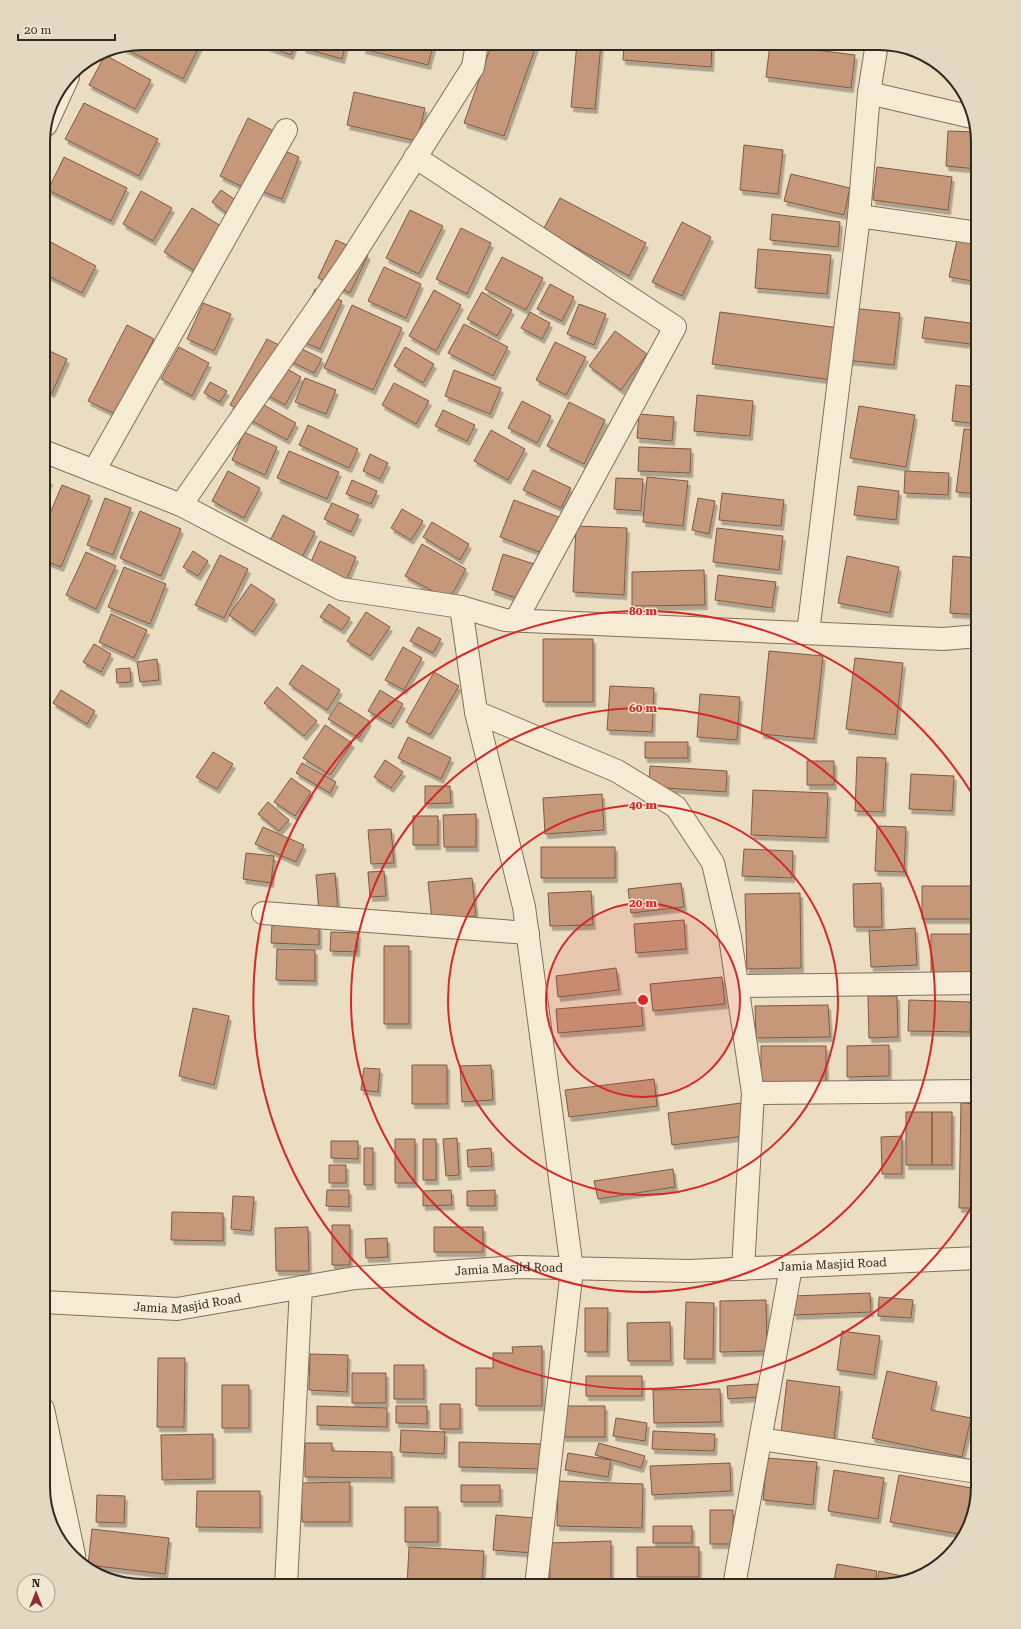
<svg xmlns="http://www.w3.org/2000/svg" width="1021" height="1629" font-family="'Roboto Serif',serif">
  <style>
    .building { fill: #c6987a; stroke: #805942; filter: url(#shadow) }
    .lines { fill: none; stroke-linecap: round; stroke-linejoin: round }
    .minor-casing { stroke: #836f5a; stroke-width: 24 }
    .minor { stroke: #f6ebd4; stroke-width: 22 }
    .ring { fill: none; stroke: #d62828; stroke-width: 2 }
    .labels { text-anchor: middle; stroke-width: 3; stroke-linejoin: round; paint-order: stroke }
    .street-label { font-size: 12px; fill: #33281e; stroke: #f2e8d1 }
    .rim { fill: none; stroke: #33281e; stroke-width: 2 }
    .centre { fill: #d62828; stroke: #f2e8d1; stroke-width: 2 }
    .ring-label { font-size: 12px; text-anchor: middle; font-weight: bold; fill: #d62828; stroke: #f2e8d1; stroke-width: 3; stroke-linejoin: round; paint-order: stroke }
  </style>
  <defs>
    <filter id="shadow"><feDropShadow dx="2.5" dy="4.5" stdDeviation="0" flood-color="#0004"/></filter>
  </defs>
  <rect width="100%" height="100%" fill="#eaddc2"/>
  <path class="building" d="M142 43H201L183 79 122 47Z
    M267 43H295L291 55 266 46Z
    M305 43H346L342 59 303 48Z
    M364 43H434L428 65 363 49Z
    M492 43H537L504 136 464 123Z
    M577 43H601L595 109 571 107Z
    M624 43H712L711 67 623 60Z
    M770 44 855 55 851 88 766 77Z
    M105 55 151 80 135 109 89 85Z
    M354 92 425 108 417 141 347 125Z
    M84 103 158 139 139 176 65 139Z
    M248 118 278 133 249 190 220 176Z
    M948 131 976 132 978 142 977 169 946 166Z
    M744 145 783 150 778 194 740 190Z
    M278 148 299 157 282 199 261 191Z
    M64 157 127 188 111 221 48 190Z
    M877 167 952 177 948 210 873 200Z
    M791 174 850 188 844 215 784 201Z
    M221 190 237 201 228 214 212 202Z
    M141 191 172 208 153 241 123 224Z
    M560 198 646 243 629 276 543 230Z
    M972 201H978V222H972Z
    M192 208 224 228 197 272 164 252Z
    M410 210 443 226 419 274 386 258Z
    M772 214 840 222 838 247 770 240Z
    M682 222 711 237 682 296 652 282Z
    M461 228 491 243 467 294 436 279Z
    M43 238 96 266 82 293 43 273Z
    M336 240 368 255 350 293 318 278Z
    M957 240 978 244V282L949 277Z
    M758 249 831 255 827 294 755 288Z
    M502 257 543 278 526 310 485 289Z
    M384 267 421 284 406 318 368 301Z
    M550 284 574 297 562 321 537 309Z
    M315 289 342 301 320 349 294 338Z
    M434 290 461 305 436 351 409 336Z
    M482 292 512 310 497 336 467 319Z
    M203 303 231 314 214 351 187 339Z
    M579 304 606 314 594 345 567 334Z
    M352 305 402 328 373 390 324 368Z
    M850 308 900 313 894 365 845 360Z
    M530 312 550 323 542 339 521 328Z
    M720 312 839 328 832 380 712 364Z
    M925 317 978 324V345L922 338Z
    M464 324 508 347 493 376 448 353Z
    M127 325 154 339 115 414 88 401Z
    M615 331 647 354 621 390 589 366Z
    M267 339 281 346 244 412 230 405Z
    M555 342 586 357 566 395 536 380Z
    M294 345 322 359 314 373 286 359Z
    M179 347 209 363 192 396 161 379Z
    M405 347 434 364 423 383 394 366Z
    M43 348 67 359 52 393 43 389Z
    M282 366 301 377 285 405 265 394Z
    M454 370 501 388 490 414 445 396Z
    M305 378 336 390 326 414 295 402Z
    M210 382 227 391 220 402 204 393Z
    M394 383 429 401 416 424 382 405Z
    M956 385 978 387V424L952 421Z
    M697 395 753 401 750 436 694 431Z
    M253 399 296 423 287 440 243 416Z
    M522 401 551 416 537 443 508 428Z
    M569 402 605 420 584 464 547 446Z
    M859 406 915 415 906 467 850 458Z
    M443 410 475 425 467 441 435 426Z
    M639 414 674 417 672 441 637 438Z
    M308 425 358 449 349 468 299 445Z
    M964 429 978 430V494L956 492Z
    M491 430 525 449 508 480 474 461Z
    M244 432 277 447 265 475 232 460Z
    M639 447 691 449 690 473 638 471Z
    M289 451 339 472 327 499 277 478Z
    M370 454 388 463 380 479 363 471Z
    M533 470 571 488 561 508 523 490Z
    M228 471 260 488 244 518 212 501Z
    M905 471 949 473 948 495 904 493Z
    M647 477 688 481 683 526 643 522Z
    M43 478 50 480 43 498Z
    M616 478 643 479 641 511 614 509Z
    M352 480 377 491 371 504 346 494Z
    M62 485 90 496 61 567 43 560V530Z
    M858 486 899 491 896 520 854 515Z
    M722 493 784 500 781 526 719 520Z
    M105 498 131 508 113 555 87 545Z
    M698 498 715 501 709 534 692 530Z
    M514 500 561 518 547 555 500 537Z
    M332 503 359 515 351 532 324 519Z
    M402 509 423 521 411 540 391 528Z
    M140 511 181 529 161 576 120 558Z
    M283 515 315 532 300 561 268 545Z
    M432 522 469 544 460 560 423 537Z
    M576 526 627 528 624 595 573 592Z
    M717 528 783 536 779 570 713 562Z
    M320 541 356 557 346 581 310 564Z
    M422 544 466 569 449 600 405 576Z
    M193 551 208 561 198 576 183 567Z
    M86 552 116 566 96 609 66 595Z
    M503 554 537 565 525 601 492 590Z
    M220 555 248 569 224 618 195 605Z
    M847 556 899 567 890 613 838 603Z
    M953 556 978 558V615L950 613Z
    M124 567 166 584 150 624 108 607Z
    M704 570 705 605 632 606V572Z
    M718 575 776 582 772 608 715 600Z
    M251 584 275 600 253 632 229 615Z
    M329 604 350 618 342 630 320 617Z
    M366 612 390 627 370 656 347 641Z
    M111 614 147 630 134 658 99 642Z
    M418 627 441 639 433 653 410 641Z
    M543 639H593V702H543Z
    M94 644 111 654 101 672 83 662Z
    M403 647 422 658 404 690 385 680Z
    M769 651 823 656 814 739 761 734Z
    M855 658 903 663 895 735 846 729Z
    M157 659 159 680 140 682 137 662Z
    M302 665 340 690 327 710 289 684Z
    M130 668 131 682 117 683 116 669Z
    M434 672 459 686 430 735 406 722Z
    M610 686 654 688 652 732 607 730Z
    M277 687 317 721 304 736 264 703Z
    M61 690 95 711 87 724 53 703Z
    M380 690 403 704 391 724 368 711Z
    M700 694 740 697 737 740 697 737Z
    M339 702 369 721 359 738 328 719Z
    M325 725 352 743 330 775 303 758Z
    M408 737 451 758 441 779 398 758Z
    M645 742H688V758H645Z
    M213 752 233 764 217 789 196 777Z
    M857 757 886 758 883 812 855 811Z
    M385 760 403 772 391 788 374 777Z
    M807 761H834V785H807Z
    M302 763 336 782 330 793 296 773Z
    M650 766 727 771 726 792 649 787Z
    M911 774 954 776 952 811 909 809Z
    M291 778 311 792 295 816 274 802Z
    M425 786H450L451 803 425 804Z
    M753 790 828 793 826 838 751 835Z
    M602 794 604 830 545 834 543 798Z
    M268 802 289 820 279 831 258 814Z
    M476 814V847H444L443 815Z
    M413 816H438V845H413Z
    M877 826 906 827 904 872 875 871Z
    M263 827 304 845 296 862 255 844Z
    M391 829 394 863 371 864 368 830Z
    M541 847H615V878H541Z
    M744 849 793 851 792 878 742 876Z
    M246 853 274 856 271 883 243 879Z
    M384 871 386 896 370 897 368 872Z
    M335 873 338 910 319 911 316 875Z
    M472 878 476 916 432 920 428 882Z
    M681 883 684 907 631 913 628 889Z
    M881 883 882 927H854L853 884Z
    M922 886H978V919H922Z
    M591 891 593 925 550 926 548 893Z
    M800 893 801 968 747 969 745 894Z
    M684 920 686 949 636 953 634 924Z
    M272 925 319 926V945L271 943Z
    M915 928 917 965 871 967 869 931Z
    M331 932 358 933 357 952 330 951Z
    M931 934H978V975H931Z
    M384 946H409V1024H384Z
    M277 949 315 950V981L276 980Z
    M616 968 619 990 558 997 556 976Z
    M722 977 725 1004 653 1011 650 984Z
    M868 996H897L898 1037 869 1038Z
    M909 1000 971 1002 970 1032 908 1031Z
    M641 1002 643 1026 558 1033 556 1009Z
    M828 1005 830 1037 756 1038 755 1006Z
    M193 1008 229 1016 214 1085 179 1076Z
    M889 1045V1076L847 1077V1046Z
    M761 1046H826V1083H761Z
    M412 1065H447V1104H412Z
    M491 1065 493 1100 462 1102 460 1066Z
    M364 1068 380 1069 378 1092 361 1090Z
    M654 1079 657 1106 569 1117 565 1090Z
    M741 1103 745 1136 672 1145 668 1113Z
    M961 1103 978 1104V1208H959Z
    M906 1112H932V1165H906Z
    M932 1112H952V1165H932Z
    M902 1136V1174H882L881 1137Z
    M457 1138 459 1175 446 1176 443 1139Z
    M395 1139H415V1183H395Z
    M423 1139H436V1180H423Z
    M331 1141H358V1159L331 1158Z
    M364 1148H373V1185H364Z
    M491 1148 492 1166 468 1167 467 1150Z
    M329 1165H346V1183H329Z
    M673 1169 675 1187 598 1199 594 1181Z
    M327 1190H349V1207L326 1206Z
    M451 1190 452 1205 423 1206V1191Z
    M495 1190V1206H467V1191Z
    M233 1196 254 1197 251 1231 231 1229Z
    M172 1212 223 1213V1241L171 1240Z
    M332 1225H350V1265H332Z
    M308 1227 309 1271H276L275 1228Z
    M434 1227H483V1252H434Z
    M387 1238 388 1257 366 1258 365 1239Z
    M870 1293 871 1312 794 1315 793 1296Z
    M879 1297 913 1300 911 1318 878 1316Z
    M766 1300 767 1351 720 1352V1301Z
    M686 1302 714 1303 713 1359H684Z
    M585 1308H608L607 1352H585Z
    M670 1322 671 1361H628L627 1323Z
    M842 1331 880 1336 874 1375 837 1370Z
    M542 1346V1406H476V1368H493V1353H513L512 1347Z
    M310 1354 348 1355 347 1392 309 1390Z
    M158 1358H185L184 1427H157Z
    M394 1365H424V1399H394Z
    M887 1371 937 1382 931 1410 971 1418 962 1457 872 1438Z
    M352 1373H386V1403H352Z
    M586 1376H642V1396H586Z
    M787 1380 840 1387 834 1439 781 1433Z
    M758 1384 759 1397 728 1399 727 1386Z
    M222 1385H249V1428H222Z
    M720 1389 721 1422 654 1423 653 1390Z
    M440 1404H460V1429H440Z
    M317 1406 387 1408V1427L317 1425Z
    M396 1406H427V1424L396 1423Z
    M563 1406H605V1437H563Z
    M43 1417H45L47 1491H44L43 1487Z
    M616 1418 647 1423 645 1441 613 1436Z
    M401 1430 445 1432 444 1454 400 1452Z
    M653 1431 715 1434 714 1451 652 1449Z
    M213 1434V1479L162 1480 161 1435Z
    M459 1442 544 1444 543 1469 459 1467Z
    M305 1443H332V1451L392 1452V1478L305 1477Z
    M599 1443 645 1456 641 1468 595 1455Z
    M568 1453 611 1460 608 1477 565 1470Z
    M767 1458 817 1462 813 1505 763 1500Z
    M730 1463 731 1491 652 1495 650 1466Z
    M834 1470 884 1478 878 1519 828 1511Z
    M899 1475 977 1489 964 1535 890 1522Z
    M558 1481 643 1484 642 1528 557 1526Z
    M350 1482V1522H302L301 1483Z
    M461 1485H500V1502H461Z
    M197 1491H260V1528L196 1527Z
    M97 1495 125 1496 124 1523 96 1522Z
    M405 1507H438V1542H405Z
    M710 1510H733V1544H710Z
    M496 1515 535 1518 533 1553 493 1550Z
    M653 1526H692V1543H653Z
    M92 1529 169 1538 165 1574 88 1565Z
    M611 1541V1579L550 1580 549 1543Z
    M409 1547 484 1551 482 1586H407Z
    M637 1547H699V1577H637Z
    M837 1564 877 1571 874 1586H833Z
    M879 1571 911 1578 876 1586Z
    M193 1583H236V1586H193Z"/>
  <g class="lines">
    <g class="minor-casing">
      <g id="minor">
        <path d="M869 93 972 117"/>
        <path d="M46 125 68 77"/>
        <path d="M415 157 675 327 516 620"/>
        <path d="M859 216 978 233"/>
        <path d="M43 451 181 505 341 589 461 607 505 620 943 639 978 636"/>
        <path d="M94 471 286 130"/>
        <path d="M181 505 348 264 473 67 477 43"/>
        <path d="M461 607 476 712 524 907 572 1269 536 1586"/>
        <path d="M808 633 859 216 869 93 877 43"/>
        <path d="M476 712 617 771 676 807 713 863 730 937 753 1093 743 1269"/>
        <path d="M263 913 528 933"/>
        <path d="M738 986 978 983"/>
        <path d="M753 1093 978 1091"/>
        <path id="s1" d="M43 1302 177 1309 355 1278 519 1267 689 1271 978 1258"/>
        <path d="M43 1409 74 1555"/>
        <path d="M761 1439 978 1472"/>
        <path d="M286 1586 301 1287"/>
        <path d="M734 1586 791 1267"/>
      </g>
    </g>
    <use href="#minor" class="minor"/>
  </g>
  <circle cx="643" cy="1000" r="97" fill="#d62828" fill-opacity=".12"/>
  <g class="ring">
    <circle cx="643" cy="1000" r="97"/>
    <circle cx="643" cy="1000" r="195"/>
    <circle cx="643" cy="1000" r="292"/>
    <path d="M976 1200A389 389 0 1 1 976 800"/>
  </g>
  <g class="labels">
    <g class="street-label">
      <text dy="4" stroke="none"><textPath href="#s1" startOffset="793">Jamia Masjid Road</textPath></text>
      <text dy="4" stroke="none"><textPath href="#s1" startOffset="469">Jamia Masjid Road</textPath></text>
      <text dy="4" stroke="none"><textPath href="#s1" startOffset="145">Jamia Masjid Road</textPath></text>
    </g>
  </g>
  <path d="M0 0H1021V1629H0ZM142 50H879A92 92 0 0 1 971 142V1487A92 92 0 0 1 879 1579H142A92 92 0 0 1 50 1487V142A92 92 0 0 1 142 50Z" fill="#e3d9c3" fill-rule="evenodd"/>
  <path class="rim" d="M142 50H879A92 92 0 0 1 971 142V1487A92 92 0 0 1 879 1579H142A92 92 0 0 1 50 1487V142A92 92 0 0 1 142 50Z"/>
  <circle cx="643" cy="1000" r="6" class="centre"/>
  <g class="ring-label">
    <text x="643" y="615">80 m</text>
    <text x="643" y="712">60 m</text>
    <text x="643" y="809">40 m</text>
    <text x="643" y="907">20 m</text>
  </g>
  <g transform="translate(36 1593)"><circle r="19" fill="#f2e8d1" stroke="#a69b89"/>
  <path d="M0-3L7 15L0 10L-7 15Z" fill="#8d2f31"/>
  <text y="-6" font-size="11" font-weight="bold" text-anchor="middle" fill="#33281e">N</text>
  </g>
  <path d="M18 34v6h97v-6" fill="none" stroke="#33281e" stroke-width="2"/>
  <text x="24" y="34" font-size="12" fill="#33281e" stroke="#f2e8d1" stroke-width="3" paint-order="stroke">20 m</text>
</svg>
